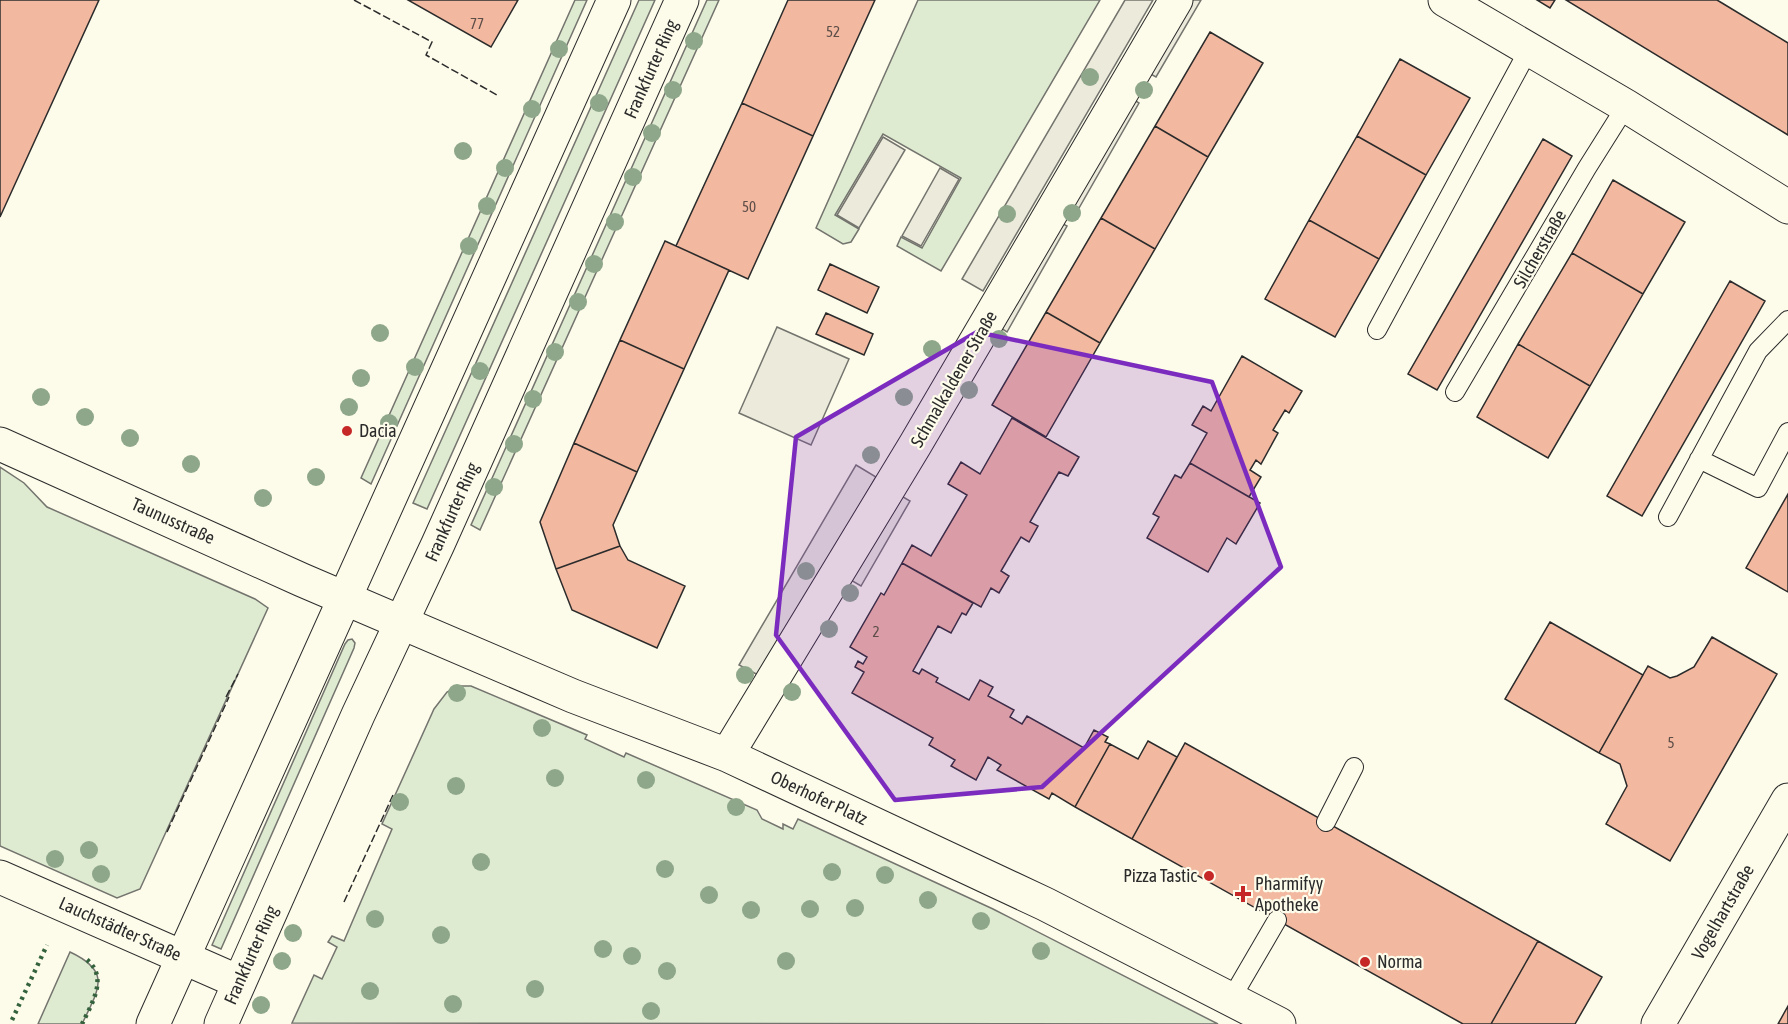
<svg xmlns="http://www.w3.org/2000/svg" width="1788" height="1024" font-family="'Asap Condensed',sans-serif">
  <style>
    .green { fill: #deebd1; stroke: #74746e; stroke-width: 1.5 }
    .parking { fill: #eceadb; stroke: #74746e; stroke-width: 1.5 }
    .building { fill: #f2b8a0; stroke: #2b2b2b; stroke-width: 1.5 }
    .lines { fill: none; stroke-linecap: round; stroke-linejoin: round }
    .service-casing { stroke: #2b2b2b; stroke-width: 20 }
    .minor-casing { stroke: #2b2b2b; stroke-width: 35 }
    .primary-casing { stroke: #2b2b2b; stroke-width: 35 }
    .service { stroke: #fdfbea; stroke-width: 18 }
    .minor { stroke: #fdfbea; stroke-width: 33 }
    .primary { stroke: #fdfbea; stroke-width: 33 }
    .hedge { stroke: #34623c; stroke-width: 4.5; stroke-dasharray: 3 4.5; stroke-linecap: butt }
    .fence { stroke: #2b2b2b; stroke-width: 1.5; stroke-dasharray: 8 3; stroke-linecap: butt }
    .tree { fill: #8ea78a }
    .marked { fill: #7b2cbf; fill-opacity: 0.2; stroke: #7b2cbf; stroke-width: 4.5; stroke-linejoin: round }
    .poi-dot { fill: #c62828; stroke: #fdfbea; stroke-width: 2 }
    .labels { text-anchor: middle; stroke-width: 4.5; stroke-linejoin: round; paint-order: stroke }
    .number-label { font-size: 15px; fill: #5d4e48 }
    .street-label { font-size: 18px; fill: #2b2b2b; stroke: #fdfbea }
    .poi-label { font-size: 18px; fill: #2b2b2b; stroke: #fdfbea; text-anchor: start }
  </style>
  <rect width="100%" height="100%" fill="#fdfbea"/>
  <path class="green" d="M575 0H587L371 484 361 478Z
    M639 0H655L427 509 413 503Z
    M707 0H719L480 530 471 525Z
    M918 0H1100L941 271 897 246 901 237 922 248 961 178 883 134 835 215 859 229 851 242 843 244 816 228Z
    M0 467 24 483 47 507 255 599 268 608 140 889 117 898 0 846Z
    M352 639 355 643 354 648 221 949 212 945 345 644 348 640Z
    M459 686H471L587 735 585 739 624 757 626 753 757 810 762 819 783 829V824L793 829 798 819 993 909 1218 1024 292 1023 314 975 322 979 337 947 328 942 332 936 344 941 392 829 382 824 434 709 447 692Z
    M70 952C113 972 98 990 82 1024H38Z"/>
  <path class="parking" d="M1125 0H1153L983 291 962 279Z
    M1186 0H1201L1156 77 1145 71Z
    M1128 96 1139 103 1079 208 1068 202Z
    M883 137 905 150 859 228 837 215Z
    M940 168 959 179 921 246 902 236Z
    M1056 220 1067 226 1007 332 996 325Z
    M777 327 849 359 811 445 739 413Z
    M856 465 876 477 760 676 739 665Z
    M898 494 910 501 861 586 849 579Z"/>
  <path class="building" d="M0 0H99L0 217Z
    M408 0H518L491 47Z
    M788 0H875L813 136 742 103Z
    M1537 0H1555L1550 8Z
    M1566 0H1717L1722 3 1788 43V135Z
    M1210 32 1263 63 1208 157 1155 126Z
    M1400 59 1470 98 1426 175 1357 136Z
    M742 103 813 136 748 279 676 246Z
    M1155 126 1208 157 1155 249 1101 218Z
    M1357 136 1426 175 1379 259 1309 220Z
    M1543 139 1572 156 1437 390 1408 374Z
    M1613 180 1685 222 1643 294 1572 253Z
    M1101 218 1155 249 1100 343 1046 312Z
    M1309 220 1379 259 1335 337 1265 299Z
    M665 241 729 270 684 369 620 340Z
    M1572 253 1643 294 1590 386 1518 344Z
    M830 264 879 287 867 313 818 290Z
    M1730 281 1765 301 1642 516 1607 496Z
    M1046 312 1100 343 1046 437 992 405Z
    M826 313 873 334 864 355 816 334Z
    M620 340 684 369 637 472 574 443Z
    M1518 344 1590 386 1548 458 1477 417Z
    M1242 356 1302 391 1289 413 1285 410 1273 430 1278 433 1261 464 1256 460 1250 470 1261 477 1249 497 1190 463 1207 433 1192 425 1203 406 1211 411Z
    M1012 418 1079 457 1068 476 1059 472 1030 522 1038 526 1029 542 1021 537 1001 571 1009 576 999 593 991 588 981 607 902 563 912 545 931 556 967 495 948 484 961 462 980 474Z
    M574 443 637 472 613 525 620 546 556 569 540 522Z
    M1190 463 1260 503 1236 544 1227 538 1208 572 1147 538 1159 517 1153 514 1175 475 1181 478Z
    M1788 494V592L1746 568Z
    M620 546 628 560 685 586 657 648 572 610 556 569Z
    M902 563 973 603 966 615 962 613 951 633 938 626 913 671 919 674 922 669 938 678 936 682 969 700 980 680 993 687 988 696 1014 710 1010 717 1022 724 1027 716 1084 748 1094 730 1108 737 1105 742 1110 744 1075 807 1052 793 1049 799 997 770 1001 765 988 757 976 780 951 766 955 760 929 745 933 738 852 693 864 672 855 667 858 661 863 664 867 657 850 647 881 593 884 595Z
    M1550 622 1643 675 1599 753 1505 699Z
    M1712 637 1777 674 1670 861 1606 824 1627 786 1620 764 1599 753 1648 666 1670 678 1677 676 1694 667Z
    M1148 741 1177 757 1132 839 1075 807 1110 744 1138 759Z
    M1185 743 1538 941 1491 1024H1463L1132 839Z
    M1538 941 1602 977 1575 1024H1491Z
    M1788 1006V1024H1778Z"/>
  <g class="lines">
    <g class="service-casing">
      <path id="service" d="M1377 330 1529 49
        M1455 392 1587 168 1626 106
        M1699 459 1758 488 1788 432
        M1668 517 1758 351 1788 320
        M1326 822 1354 767
        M1231 999 1277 920"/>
    </g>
    <g class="minor-casing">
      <path id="minor" d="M1445 0 1626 106 1788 207
        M0 444 302 580 573 696 727 755 1045 904 1279 1024
        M727 755 915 445 1176 0
        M0 877 239 982
        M1658 1024 1788 800"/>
    </g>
    <g class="primary-casing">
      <path id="primary" d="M153 1024 614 0
        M221 1024 358 715 438 544 682 0"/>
    </g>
    <use href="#service" class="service"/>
    <use href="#minor" class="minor"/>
    <use href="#primary" class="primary"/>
    <path class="hedge" d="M12 1020 47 945
      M82 1024C92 1003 109 977 86 959"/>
    <path class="fence" d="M354 0 432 42 426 55 497 95
      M226 697 238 674
      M167 832 229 697
      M344 902 393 795"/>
  </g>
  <g class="tree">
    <circle cx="694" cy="41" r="9"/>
    <circle cx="559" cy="49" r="9"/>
    <circle cx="1090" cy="77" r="9"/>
    <circle cx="673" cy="90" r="9"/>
    <circle cx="1144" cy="90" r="9"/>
    <circle cx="599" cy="103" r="9"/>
    <circle cx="532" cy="109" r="9"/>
    <circle cx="652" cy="133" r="9"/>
    <circle cx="463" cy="151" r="9"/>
    <circle cx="505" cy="168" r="9"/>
    <circle cx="633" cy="177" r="9"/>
    <circle cx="487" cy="206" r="9"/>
    <circle cx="1072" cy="213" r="9"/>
    <circle cx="1007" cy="214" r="9"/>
    <circle cx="615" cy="222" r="9"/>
    <circle cx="469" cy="246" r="9"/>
    <circle cx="594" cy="264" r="9"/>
    <circle cx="578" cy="302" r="9"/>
    <circle cx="380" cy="333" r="9"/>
    <circle cx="999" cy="339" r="9"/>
    <circle cx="932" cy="349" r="9"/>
    <circle cx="555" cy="352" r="9"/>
    <circle cx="415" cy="367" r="9"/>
    <circle cx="480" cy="371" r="9"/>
    <circle cx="361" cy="378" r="9"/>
    <circle cx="969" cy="390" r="9"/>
    <circle cx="41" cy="397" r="9"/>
    <circle cx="904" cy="397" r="9"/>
    <circle cx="533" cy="399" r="9"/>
    <circle cx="349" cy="407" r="9"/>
    <circle cx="85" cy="417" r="9"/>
    <circle cx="389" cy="423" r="9"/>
    <circle cx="130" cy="438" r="9"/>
    <circle cx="514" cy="444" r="9"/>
    <circle cx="871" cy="455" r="9"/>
    <circle cx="191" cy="464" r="9"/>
    <circle cx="316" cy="477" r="9"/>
    <circle cx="494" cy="487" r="9"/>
    <circle cx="263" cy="498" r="9"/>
    <circle cx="806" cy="571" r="9"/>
    <circle cx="850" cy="593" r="9"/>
    <circle cx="829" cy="629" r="9"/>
    <circle cx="745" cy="675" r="9"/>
    <circle cx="792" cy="692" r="9"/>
    <circle cx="457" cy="693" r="9"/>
    <circle cx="542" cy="728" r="9"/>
    <circle cx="555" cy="778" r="9"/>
    <circle cx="646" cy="780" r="9"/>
    <circle cx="456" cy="786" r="9"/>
    <circle cx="400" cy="802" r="9"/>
    <circle cx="736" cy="807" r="9"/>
    <circle cx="89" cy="850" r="9"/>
    <circle cx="55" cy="859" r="9"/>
    <circle cx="481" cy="862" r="9"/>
    <circle cx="665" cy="869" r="9"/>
    <circle cx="832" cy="872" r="9"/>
    <circle cx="101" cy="874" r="9"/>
    <circle cx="885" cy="875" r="9"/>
    <circle cx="709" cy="895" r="9"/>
    <circle cx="928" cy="900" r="9"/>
    <circle cx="855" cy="908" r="9"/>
    <circle cx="810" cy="909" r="9"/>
    <circle cx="751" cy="910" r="9"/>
    <circle cx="375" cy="919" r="9"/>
    <circle cx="981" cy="921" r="9"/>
    <circle cx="293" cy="933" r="9"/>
    <circle cx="441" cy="935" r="9"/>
    <circle cx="603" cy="949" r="9"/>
    <circle cx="1041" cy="951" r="9"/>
    <circle cx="632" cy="956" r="9"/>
    <circle cx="282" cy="961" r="9"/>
    <circle cx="786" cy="961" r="9"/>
    <circle cx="667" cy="971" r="9"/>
    <circle cx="535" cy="989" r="9"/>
    <circle cx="370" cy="991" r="9"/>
    <circle cx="453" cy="1004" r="9"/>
    <circle cx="261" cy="1005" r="9"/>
    <circle cx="651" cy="1011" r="9"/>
  </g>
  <path class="marked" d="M977 332 1212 382 1281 567 1042 787 895 800 776 635 796 437Z"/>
  <g class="poi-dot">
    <circle cx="347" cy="431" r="6"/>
    <circle cx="1209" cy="876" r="6"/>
    <path d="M1240 885h6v6h6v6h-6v6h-6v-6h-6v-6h6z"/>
    <circle cx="1365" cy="962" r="6"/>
  </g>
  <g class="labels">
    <g class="number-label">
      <text x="477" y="29">77</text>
      <text x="833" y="37">52</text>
      <text x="749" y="212">50</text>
      <text x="876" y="637">2</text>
      <text x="1671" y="748">5</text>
    </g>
    <g class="street-label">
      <text transform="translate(651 69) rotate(-66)" y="6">Frankfurter Ring</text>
      <text transform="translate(1540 249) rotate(-60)" y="6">Silcherstraße</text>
      <text transform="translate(954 379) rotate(-60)" y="6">Schmalkaldener Straße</text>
      <text transform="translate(452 512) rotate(-66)" y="6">Frankfurter Ring</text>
      <text transform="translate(173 521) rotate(24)" y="6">Taunusstraße</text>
      <text transform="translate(819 798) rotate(25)" y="6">Oberhofer Platz</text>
      <text transform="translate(1723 912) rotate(-60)" y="6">Vogelhartstraße</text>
      <text transform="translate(120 929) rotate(24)" y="6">Lauchstädter Straße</text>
      <text transform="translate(251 955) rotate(-66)" y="6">Frankfurter Ring</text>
    </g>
    <g class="poi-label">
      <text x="359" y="437">Dacia</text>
      <text x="1197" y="882" text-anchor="end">Pizza Tastic</text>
      <text x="1255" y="890">Pharmifyy<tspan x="1255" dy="21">Apotheke</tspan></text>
      <text x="1377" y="968">Norma</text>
    </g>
  </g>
</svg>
